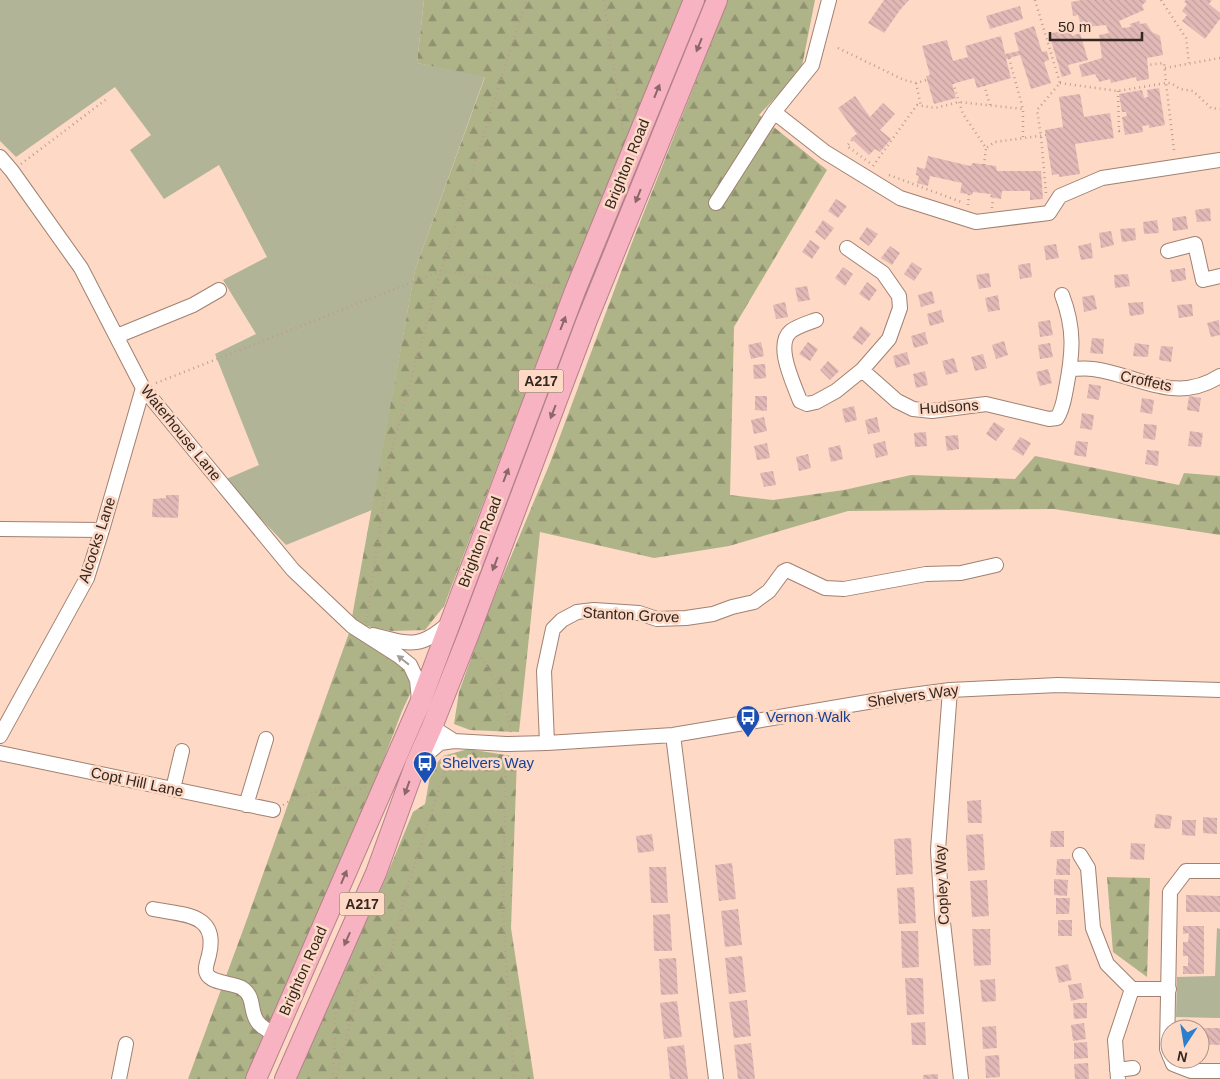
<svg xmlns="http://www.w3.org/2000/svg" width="1220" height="1079" font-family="Arial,sans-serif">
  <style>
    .grass { fill: #b1b497 }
    .forest { fill: url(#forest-firs) }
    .building { fill: url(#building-back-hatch) }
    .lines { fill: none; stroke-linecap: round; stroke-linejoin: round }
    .minor-casing { stroke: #a18170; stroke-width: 16 }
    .highway-casing { stroke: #b38289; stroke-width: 22 }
    .path { stroke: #bb9e8f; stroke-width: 2.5; stroke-dasharray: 1 4; stroke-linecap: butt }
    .minor { stroke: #fff; stroke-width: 14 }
    .highway { stroke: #f8b3c2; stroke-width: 20 }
    .oneway { fill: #8c6668 }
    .oneway2 { fill: #a49e9a }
    .labels { text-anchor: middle; stroke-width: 5; stroke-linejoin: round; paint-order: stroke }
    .shield { fill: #fdd9c6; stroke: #705c51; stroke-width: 1 }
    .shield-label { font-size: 14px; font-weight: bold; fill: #34271f }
    .street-label { font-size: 15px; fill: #34271f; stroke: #fdd9c6 }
    .transit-label { font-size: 15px; fill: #164399; stroke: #fdd9c6; text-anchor: start }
  </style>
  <defs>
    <pattern id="forest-firs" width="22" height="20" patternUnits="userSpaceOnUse" patternTransform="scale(1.25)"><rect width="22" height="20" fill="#afb388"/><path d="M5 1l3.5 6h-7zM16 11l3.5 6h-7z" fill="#8f926f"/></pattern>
    <pattern id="building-back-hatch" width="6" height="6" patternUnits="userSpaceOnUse" patternTransform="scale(1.25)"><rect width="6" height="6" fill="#e2b9b6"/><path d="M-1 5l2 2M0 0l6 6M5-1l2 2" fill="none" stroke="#c29f9c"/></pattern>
  </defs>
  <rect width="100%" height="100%" fill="#fdd9c6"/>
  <path class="grass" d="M0 0H424L417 63 485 76 415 270 372 510 286 545 224 480 259 465 215 354 256 334 223 280 267 257 219 165 164 199 130 150 151 135 115 87 16 157 0 141Z
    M1217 928 1220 929V1018L1176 1017 1177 977 1215 976Z"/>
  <path class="forest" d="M424 0H684L517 415 444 606 425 630 392 631 366 626 352 617 415 270 485 77 417 63Z
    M728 0H815L801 71 759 115 827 170 734 327 730 495 773 500 844 490 911 475 1015 479 1035 456 1179 485 1184 473 1220 476V535L1054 509 848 511 729 546 654 558 540 532 519 732 470 730 454 724 459 692 487 614 550 463 631 245Z
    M349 633 392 659 408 674 411 692 402 711 371 793 246 1079H188L246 922Z
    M468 749 517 757 511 928 534 1079H294L384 882 413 812 425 804 431 770 443 756Z
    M1107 877 1150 878 1147 977 1113 952Z"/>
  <path class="building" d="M884 0H909L900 10 884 33 868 23Z
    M1082 0H1146V2L1142 5 1144 10 1119 21 1122 28 1131 27 1130 24 1139 21 1140 24 1146 23 1152 32 1160 36 1163 55 1147 58 1149 79 1137 81 1136 77 1111 83 1110 79 1099 82 1098 78H1097L1095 74 1082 77 1079 65 1102 58 1099 35 1109 33 1106 25 1086 27 1085 21 1080 22 1078 15 1073 16 1071 2Z
    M1186 0H1212L1209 4 1220 13V19L1205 39 1182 21 1187 15 1182 11 1187 4 1184 2Z
    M1020 6 1023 19 990 29 986 16Z
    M1034 26 1042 52 1047 51 1049 60 1044 62 1051 83 1031 89 1020 55 1006 59 1011 78 977 88 974 78 952 84 956 98 934 104 926 76 930 75 922 46 947 40 953 61 968 57 965 46 1001 36 1005 54 1019 51 1014 33Z
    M1064 30 1066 33 1071 32 1072 36 1080 33 1088 60 1068 65 1071 74 1062 77 1049 34Z
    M1159 88 1165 125 1149 128V125L1142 126 1143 132 1125 135 1122 117 1127 116 1126 112H1122L1119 94 1142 90 1144 98 1148 97 1147 90Z
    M1080 94 1084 117 1110 113 1114 138 1075 144 1080 174 1059 177V174L1052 175 1045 130 1063 127 1059 97Z
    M855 96 870 117 883 103 895 114 880 130 891 139 880 152 875 149 869 155 851 138 857 134 838 108Z
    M928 156 970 166 973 163 996 166 997 171H1041L1043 199 1030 200V191H1002L1001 199 990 197 991 194 973 192 972 195 969 194 960 193 962 183 930 176 928 186 917 183 919 176 916 175 917 167 925 169Z
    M836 199 847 206 838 218 828 211Z
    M1210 208 1211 221 1197 222 1195 210Z
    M1186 216 1188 229 1173 231 1172 218Z
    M823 220 834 228 825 240 815 232Z
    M1157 220 1159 233 1144 234 1143 222Z
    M867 227 878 234 869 246 859 239Z
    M1135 228 1136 240 1122 242 1120 229Z
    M1111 231 1114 245 1101 248 1099 233Z
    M810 240 820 247 812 259 802 252Z
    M1091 243 1093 258 1081 260 1078 246Z
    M1056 244 1059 258 1046 260 1044 246Z
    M890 246 900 253 892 265 881 258Z
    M912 262 922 269 914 281 904 274Z
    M1030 263 1032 277 1020 279 1018 265Z
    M843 267 853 274 845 286 835 278Z
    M1185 268 1186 280 1172 282 1170 270Z
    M989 273 991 287 979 289 976 275Z
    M1128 274 1130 286 1115 288 1114 275Z
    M867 282 877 290 869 301 859 294Z
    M807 286 810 300 798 302 795 288Z
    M932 291 935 303 921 307 918 295Z
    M998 295 1000 310 988 312 985 298Z
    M1094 295 1097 309 1084 312 1082 297Z
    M785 302 788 317 776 319 773 305Z
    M1143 302 1144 314 1130 316 1128 303Z
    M1192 304 1193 316 1179 318 1177 305Z
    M941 310 944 322 930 326 927 314Z
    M1050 320 1053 335 1040 337 1038 322Z
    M1219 320 1220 335 1211 337 1207 323Z
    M861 326 871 334 862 345 852 338Z
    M925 332 928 344 914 348 911 336Z
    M1092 338 1104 339 1103 354 1090 353Z
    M1004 341 1008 355 996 359 992 345Z
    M761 342 764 356 751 359 748 345Z
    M808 342 818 349 810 361 799 354Z
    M1050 343 1053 357 1040 359 1038 345Z
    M1135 343 1149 345 1148 357 1133 356Z
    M1161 346 1173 347 1171 362 1159 360Z
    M907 352 910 364 896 368 893 356Z
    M983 354 987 368 975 371 971 357Z
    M954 358 958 372 946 375 942 361Z
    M828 361 839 371 830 380 820 370Z
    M765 364 766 378 754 379 753 365Z
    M1048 369 1052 383 1040 386 1036 372Z
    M925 371 928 385 916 388 913 374Z
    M1089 384 1101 386 1099 400 1087 398Z
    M755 396H767V411L755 410Z
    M1189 396 1201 398 1199 412 1187 410Z
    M1142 398 1154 400 1152 414 1140 412Z
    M854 406 857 420 845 423 842 409Z
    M1082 413 1094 415 1092 430 1080 428Z
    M764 417 767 431 754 434 751 420Z
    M877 417 880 432 868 434 865 420Z
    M994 422 1005 429 996 441 986 434Z
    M1144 424 1157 425 1155 440 1143 438Z
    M1190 431 1203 433 1201 447 1188 446Z
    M926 432 927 446 915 447 914 433Z
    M958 435 959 449 947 451 945 436Z
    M1020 437 1031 443 1023 456 1012 449Z
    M885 441 888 455 876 458 873 444Z
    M1076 441 1088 442 1086 457 1074 455Z
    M767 443 770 458 757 460 754 446Z
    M840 445 843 459 831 462 828 448Z
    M1147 450 1159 451 1158 466 1145 464Z
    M808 454 811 468 799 471 796 457Z
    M773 471 776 485 764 487 760 473Z
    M166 495H179L178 518 152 517 153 499 166 498Z
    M981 800 982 823H968L967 801Z
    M1156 814 1172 816 1170 829 1154 828Z
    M1203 817 1217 818V834L1203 833Z
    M1182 820H1196L1195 836 1182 835Z
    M1051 831H1064V847H1050Z
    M652 834 654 851 638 853 636 836Z
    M983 834 985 870 968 871 966 835Z
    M911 838 913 874 896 875 894 839Z
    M1131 843 1145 844 1144 860 1130 859Z
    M1057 859H1070V875H1056Z
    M732 863 736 899 719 901 715 865Z
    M649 867H666L668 903H651Z
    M1054 879 1068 880 1067 896 1054 895Z
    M987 880 989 916 972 917 970 881Z
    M914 887 916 923 899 924 897 888Z
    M1186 895 1220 896V912H1186Z
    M1056 898H1070L1069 914H1056Z
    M738 909 742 945 725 947 721 911Z
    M670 914 672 951H654L653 915Z
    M1058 920H1072V936H1058Z
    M1183 926H1204V974H1183V966H1188V956H1183V942H1188L1189 933 1183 934Z
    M972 929H990L991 965 974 966Z
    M901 931H918L919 967 902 968Z
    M742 956 746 992 729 994 725 958Z
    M676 958 678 994 661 995 659 959Z
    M1068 964 1072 980 1059 983 1055 967Z
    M905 978H923L924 1014 907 1015Z
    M995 979 996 1001 982 1002 980 980Z
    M1081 983 1084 998 1071 1001 1068 985Z
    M747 1000 751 1036 734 1038 729 1002Z
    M677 1001 682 1037 664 1039 660 1003Z
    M1073 1003H1087V1018L1074 1019Z
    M925 1022 926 1045H912L911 1023Z
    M1084 1023 1086 1039 1073 1041 1071 1025Z
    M996 1026 997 1048 983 1049 982 1027Z
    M1200 1028H1220V1045L1200 1044Z
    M1087 1042 1088 1058 1074 1059V1043Z
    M751 1043 755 1079H738L734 1045Z
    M684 1045 688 1079H670L667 1047Z
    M999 1055 1000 1077 986 1078 985 1056Z
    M1088 1063 1089 1079H1075L1074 1064Z
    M938 1074V1079H923V1075Z"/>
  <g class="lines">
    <g class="minor-casing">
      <path id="minor" d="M774 112 825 152 900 198 976 222 1049 213 1060 196 1102 178 1220 160
        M0 157 12 171 81 268 143 388 293 570 352 626 399 656 410 665 417 680 419 700
        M716 203 774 112 812 65 829 0
        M1168 251 1195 244 1203 280 1220 276
        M816 320C808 323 798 326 791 331 774 345 794 384 800 401L807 404 816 402 836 391 862 370 889 339 900 308 899 296 883 273 847 248
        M117 336 193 305 219 290
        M1070 369C1077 369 1085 368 1093 369 1139 375 1175 405 1220 376
        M862 370 897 401 913 409 932 411 986 404 1049 419 1057 418C1063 409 1064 399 1066 389 1073 353 1075 329 1062 295
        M0 529 102 530
        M373 635C409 644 419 650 449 623
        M950 690 938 850 942 914 961 1079
        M432 727 454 741 506 744 547 743 673 735 897 697 950 690 1058 685 1220 690
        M673 735 716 1079
        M0 736 87 578 102 530 143 388
        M547 743 544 671 553 629 562 620 577 612 594 610 639 613 657 619 686 618 713 614 732 607 754 602 769 591 783 572 787 570 825 588 844 589 926 574 961 573 996 565
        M0 753 273 810
        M419 761 440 743 454 741
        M173 789 182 751
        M246 805 266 739
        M1080 855 1088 868 1093 928 1107 964 1132 989 1115 1040 1118 1079
        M153 909C183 915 219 913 209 955 208 960 204 969 207 974 211 983 233 983 242 988 261 1001 241 1021 276 1034
        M1132 989H1169
        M1170 1057 1167 1049 1170 892 1186 871H1220
        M1171 1059 1173 1064 1191 1071H1220
        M1117 1070 1133 1068
        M119 1079 126 1044"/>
    </g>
    <g class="highway-casing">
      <path id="highway" d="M256 1079 420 703 575 291 694 0
        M285 1079 376 873 416 763 432 727 468 636 587 320 717 0"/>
    </g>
    <path class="path" d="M604 0 623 130
      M1035 0 1060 83
      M1161 0 1186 38 1189 63
      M838 48 904 80 916 83 927 80
      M1009 58 1023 109V138
      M1165 68 1220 58
      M916 83 921 106
      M953 83 963 114 986 148 995 142 1046 135
      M1060 83 1118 91 1166 83 1164 63 1148 65
      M984 85 990 105
      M1118 91 1119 131 1124 130
      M852 140 847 146 870 163
      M1174 150 1166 83H1171L1180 89 1193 91 1211 108 1220 109
      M21 164 108 98
      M984 165 986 148
      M873 166 917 105 935 108 959 102 1023 109
      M889 175 964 203
      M1046 193 1041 136 1037 110 1060 83
      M968 205 969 194
      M992 208 993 198
      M156 383 441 271 560 288
      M366 622 391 452 441 271 526 0
      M479 653C495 680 507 702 511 733
      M506 756 503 916 514 1079
      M283 805C309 789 332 787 362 789L366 786
      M333 1079 336 1006
      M336 1079 358 991 389 960 406 892 450 754"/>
    <use href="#minor" class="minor"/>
    <use href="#highway" class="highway"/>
  </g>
  <defs><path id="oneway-solid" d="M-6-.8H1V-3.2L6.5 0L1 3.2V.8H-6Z" transform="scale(1.25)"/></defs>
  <g class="oneway">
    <use href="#oneway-solid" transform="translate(699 45) rotate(112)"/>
    <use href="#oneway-solid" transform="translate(657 91) rotate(-68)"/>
    <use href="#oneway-solid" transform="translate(638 196) rotate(112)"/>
    <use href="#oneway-solid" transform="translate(563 323) rotate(-69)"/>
    <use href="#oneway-solid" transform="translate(553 412) rotate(111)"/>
    <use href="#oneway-solid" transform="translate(506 475) rotate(-69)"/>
    <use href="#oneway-solid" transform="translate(495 564) rotate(111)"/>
    <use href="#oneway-solid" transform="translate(407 788) rotate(110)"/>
    <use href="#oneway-solid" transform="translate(344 877) rotate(-67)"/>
    <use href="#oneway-solid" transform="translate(347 939) rotate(114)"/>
  </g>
  <use class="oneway2" href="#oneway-solid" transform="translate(403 660) rotate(-142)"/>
  <defs>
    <g id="bus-pin" transform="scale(1.25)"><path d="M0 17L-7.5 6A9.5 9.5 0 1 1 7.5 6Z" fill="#1a4fb4" stroke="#fdd9c6"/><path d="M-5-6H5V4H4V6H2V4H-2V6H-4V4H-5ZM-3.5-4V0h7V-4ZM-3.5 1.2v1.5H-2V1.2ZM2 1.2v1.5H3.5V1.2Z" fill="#fff"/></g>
  </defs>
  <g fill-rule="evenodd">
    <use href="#bus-pin" x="748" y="717"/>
    <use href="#bus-pin" x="425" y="763"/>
  </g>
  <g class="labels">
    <g class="shield">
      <rect x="518.5" y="369.5" width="45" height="23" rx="4"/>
      <rect x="339.5" y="892.5" width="45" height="23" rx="4"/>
    </g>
    <g class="shield-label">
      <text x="541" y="386">A217</text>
      <text x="362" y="909">A217</text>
    </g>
    <g class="street-label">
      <text transform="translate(627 164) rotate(-68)" y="5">Brighton Road</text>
      <text transform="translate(1146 381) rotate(12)" y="5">Croffets</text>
      <text transform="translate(949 407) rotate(-4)" y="5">Hudsons</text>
      <text transform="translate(181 433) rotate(51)" y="5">Waterhouse Lane</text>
      <text transform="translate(97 540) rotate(-72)" y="5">Alcocks Lane</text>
      <text transform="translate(480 542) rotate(-69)" y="5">Brighton Road</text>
      <text transform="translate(631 615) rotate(3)" y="5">Stanton Grove</text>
      <text transform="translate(913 696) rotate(-8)" y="5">Shelvers Way</text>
      <text transform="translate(137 782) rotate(12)" y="5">Copt Hill Lane</text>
      <text transform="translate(942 885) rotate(-93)" y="5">Copley Way</text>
      <text transform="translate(303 971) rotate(-66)" y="5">Brighton Road</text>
    </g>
    <g class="transit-label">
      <text x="766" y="722">Vernon Walk</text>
      <text x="442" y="768">Shelvers Way</text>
    </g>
  </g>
  <g transform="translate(1185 1044) rotate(192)"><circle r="24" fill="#fdd9c6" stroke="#ad9283"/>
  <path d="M0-4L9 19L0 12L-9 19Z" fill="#2d7ecd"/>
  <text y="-8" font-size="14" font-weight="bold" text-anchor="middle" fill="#34271f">N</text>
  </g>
  <path d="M1050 32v8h92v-8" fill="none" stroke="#34271f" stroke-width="2.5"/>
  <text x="1058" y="32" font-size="15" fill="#34271f" stroke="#fdd9c6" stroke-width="4" paint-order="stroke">50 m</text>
</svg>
